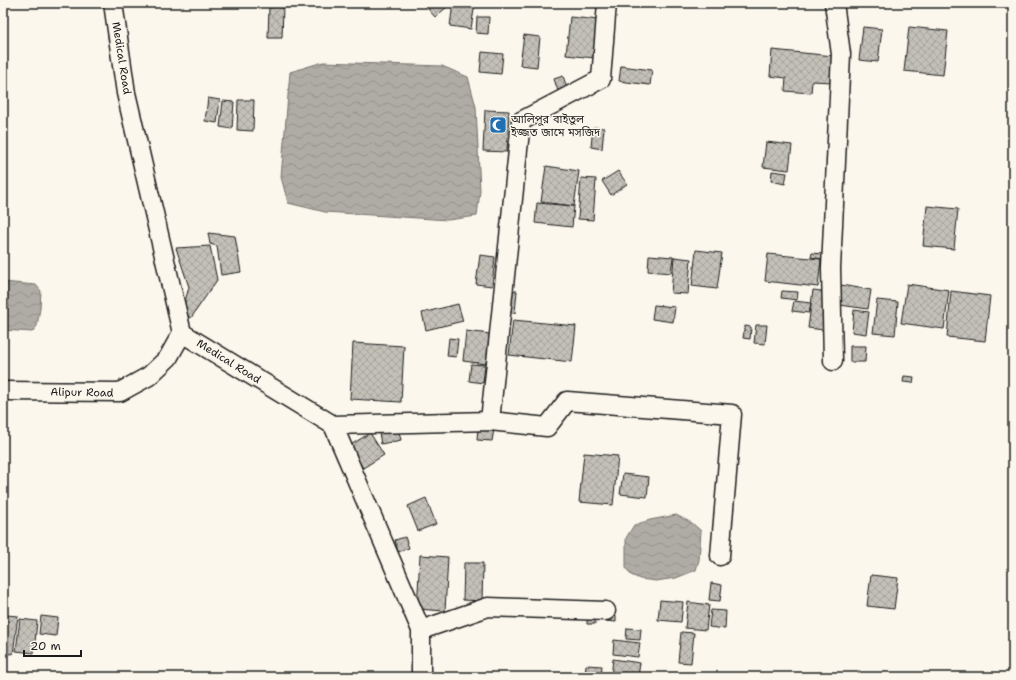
<svg xmlns="http://www.w3.org/2000/svg" width="1016" height="680" font-family="'Shantell Sans','Noto Sans Bengali',sans-serif">
  <style>
    .water { fill: url(#water-waves); stroke: #74726e }
    .building { fill: url(#building-cross-hatch); stroke: #1c1c1c }
    .lines { fill: none; stroke-linecap: round; stroke-linejoin: round }
    .street-casing { stroke: #1c1c1c; stroke-width: 21 }
    .street { stroke: #fbf7ec; stroke-width: 18 }
    .labels { text-anchor: middle; stroke-width: 3; stroke-linejoin: round; paint-order: stroke }
    .street-label { font-size: 11px; fill: #1c1c1c; stroke: #fbf7ec }
    .poi-label { font-size: 11px; fill: #1c1c1c; stroke: #fbf7ec; text-anchor: start }
  </style>
  <defs>
    <pattern id="water-waves" width="16" height="10" patternUnits="userSpaceOnUse"><rect width="16" height="10" fill="#afaca5"/><path d="M0 5q4-4 8 0t8 0" fill="none" stroke="#96938d"/></pattern>
    <pattern id="building-cross-hatch" width="8" height="8" patternUnits="userSpaceOnUse"><rect width="8" height="8" fill="#c3c0b8"/><path d="M0 0l8 8M0 8l8-8" fill="none" stroke="#a7a49e"/></pattern>
  </defs>
  <rect width="100%" height="100%" fill="#fbf7ec"/>
  <filter id="ink" filterUnits="userSpaceOnUse"><feTurbulence type="fractalNoise" baseFrequency=".025" numOctaves="2"/><feDisplacementMap in="SourceGraphic" scale="8" xChannelSelector="R" yChannelSelector="G"/><feConvolveMatrix kernelMatrix="1 2 1 2 8 2 1 2 1" color-interpolation-filters="sRGB"/></filter>
  <g filter="url(#ink)">
    <path class="water" d="M323 62 442 66 468 77 476 107 480 191 477 216 448 220 325 212 288 203 281 177 290 72Z
      M3 282 36 285 41 291 40 308 37 326 32 332 3 330Z
      M676 515 692 523 701 531 699 560 696 570 676 578 656 581 640 579 631 575 626 568V538L634 525 650 520Z"/>
    <path class="building" d="M435 3H444L447 7 435 17 428 9Z
      M453 3H475L471 29 450 26Z
      M269 7H283L282 38H268Z
      M477 17H489L488 34 476 33Z
      M570 17 599 20 595 58 566 55Z
      M863 27 882 29 878 62 859 60Z
      M909 27 948 31 943 75 904 71Z
      M524 35 540 37 537 67 520 65Z
      M772 50 834 56 832 82 812 81 811 93 785 91 786 78 770 76Z
      M482 52 503 54 501 74 480 72Z
      M621 66 652 70 650 85 619 81Z
      M563 76 568 91 559 94 554 79Z
      M208 98 220 100 217 123 205 121Z
      M238 100H254L253 131 237 130Z
      M223 101 234 102 232 129 220 127Z
      M485 110 509 111 507 152 483 151Z
      M593 127 604 128 602 149 591 147Z
      M766 142 792 145 789 170 763 167Z
      M546 166 579 171 574 206 541 202Z
      M618 171 627 184 611 195 602 181Z
      M772 171 787 173 785 184 771 181Z
      M581 178 596 179 593 220 578 219Z
      M3 184 7 185 4 219 3 218Z
      M537 203 574 206 572 227 535 223Z
      M927 206 958 209 954 249 923 246Z
      M208 233 235 236 241 272 221 275 217 246 210 244Z
      M210 246 217 280 191 318 182 312 189 287 176 248Z
      M696 250 722 253 717 289 692 286Z
      M812 253 823 254 822 259 811 257Z
      M768 254 821 259 818 287 765 281Z
      M480 255 495 257 492 286 476 284Z
      M649 255 673 257 671 273 648 271Z
      M674 257 691 259 688 294 671 293Z
      M835 284 871 290 868 309 833 304Z
      M907 284 949 290 944 329 901 323Z
      M508 290 517 291 515 313 506 312Z
      M813 290 829 292 824 330 808 328Z
      M782 291 798 292 797 300 781 298Z
      M951 291 990 296 985 341 947 337Z
      M877 300 898 302 895 335 873 333Z
      M794 301 811 303 809 313 792 311Z
      M458 304 463 321 426 330 422 313Z
      M654 305 675 307 673 322 652 319Z
      M854 310 869 312 866 334 852 332Z
      M513 320 576 326 572 362 509 355Z
      M756 325H767L765 344 754 343Z
      M745 326 751 327 750 339 743 338Z
      M466 331 490 334 486 364 463 361Z
      M449 338 458 339 456 357 447 356Z
      M353 343 404 346 401 402 350 399Z
      M850 346H866L865 362H850Z
      M471 364 485 365 483 383 469 381Z
      M904 376 914 377 913 383 903 382Z
      M478 427 494 429 492 441 477 440Z
      M398 429 401 440 381 444 379 433Z
      M370 433 384 455 363 468 349 446Z
      M584 453 618 456 613 505 579 502Z
      M623 474 649 477 647 497 620 494Z
      M426 498 436 524 418 531 408 506Z
      M405 537 409 548 398 552 395 540Z
      M420 555 448 557 445 611 417 609Z
      M464 563H483L482 601 463 600Z
      M871 575 898 578 894 609 867 606Z
      M711 583 722 585 720 601 709 600Z
      M660 600 683 602 681 622 658 620Z
      M688 602 709 605 706 630 685 628Z
      M711 610 726 611 725 629 709 627Z
      M6 615 18 616 13 654 3 653V638Z
      M607 615 616 616V622L606 621Z
      M41 616 58 618 56 636 39 634Z
      M587 617H595V624H587Z
      M20 619 37 621 34 653 16 651Z
      M627 628 641 629 640 640 626 639Z
      M681 632 694 633 691 663 678 662Z
      M614 640 640 643 638 657 613 654Z
      M613 659 640 663 638 677H611Z
      M586 665 602 666 601 677H585Z"/>
    <g class="lines">
      <g class="street-casing">
        <path id="street" d="M113 3 126 93 182 333 333 425 421 630V677
          M833 361 831 268 841 54 834 3
          M3 391 120 392 149 376 168 358 182 333
          M490 421 547 427 567 401 732 414 720 556
          M333 425 490 421 521 121 601 79 607 3
          M421 630 488 607 606 611"/>
      </g>
      <use href="#street" class="street"/>
    </g>
  </g>
  <defs>
    <g id="mosque-square" transform="scale(0.9)"><rect x="-9" y="-9" width="18" height="18" rx="4" fill="#1f6fb2" stroke="#fbf7ec"/><path d="M3.5-4.9A6 6 0 1 0 3.5 4.9A5 5 0 1 1 3.5-4.9Z" fill="#fff"/></g>
  </defs>
  <g fill-rule="evenodd">
    <use href="#mosque-square" x="498" y="125"/>
  </g>
  <g class="labels">
    <g class="street-label">
      <text transform="translate(122 58) rotate(81)" y="4">Medical Road</text>
      <text transform="translate(229 361) rotate(32)" y="4">Medical Road</text>
      <text transform="translate(82 392) rotate(1)" y="4">Alipur Road</text>
    </g>
    <g class="poi-label">
      <text x="511" y="123">আলিপুর বাইতুল<tspan x="511" dy="13">ইজ্জত জামে মসজিদ</tspan></text>
    </g>
  </g>
  <rect width="1016" height="680" fill="none" stroke="#fbf7ec" stroke-width="16"/>
  <rect x="8" y="8" width="1000" height="664" fill="none" stroke="#1c1c1c" stroke-width="1.5" filter="url(#ink)"/>
  <path d="M24 650v6h57v-6" fill="none" stroke="#1c1c1c" stroke-width="2"/>
  <text x="30" y="650" font-size="12" fill="#1c1c1c" stroke="#fbf7ec" stroke-width="3" paint-order="stroke">20 m</text>
</svg>
